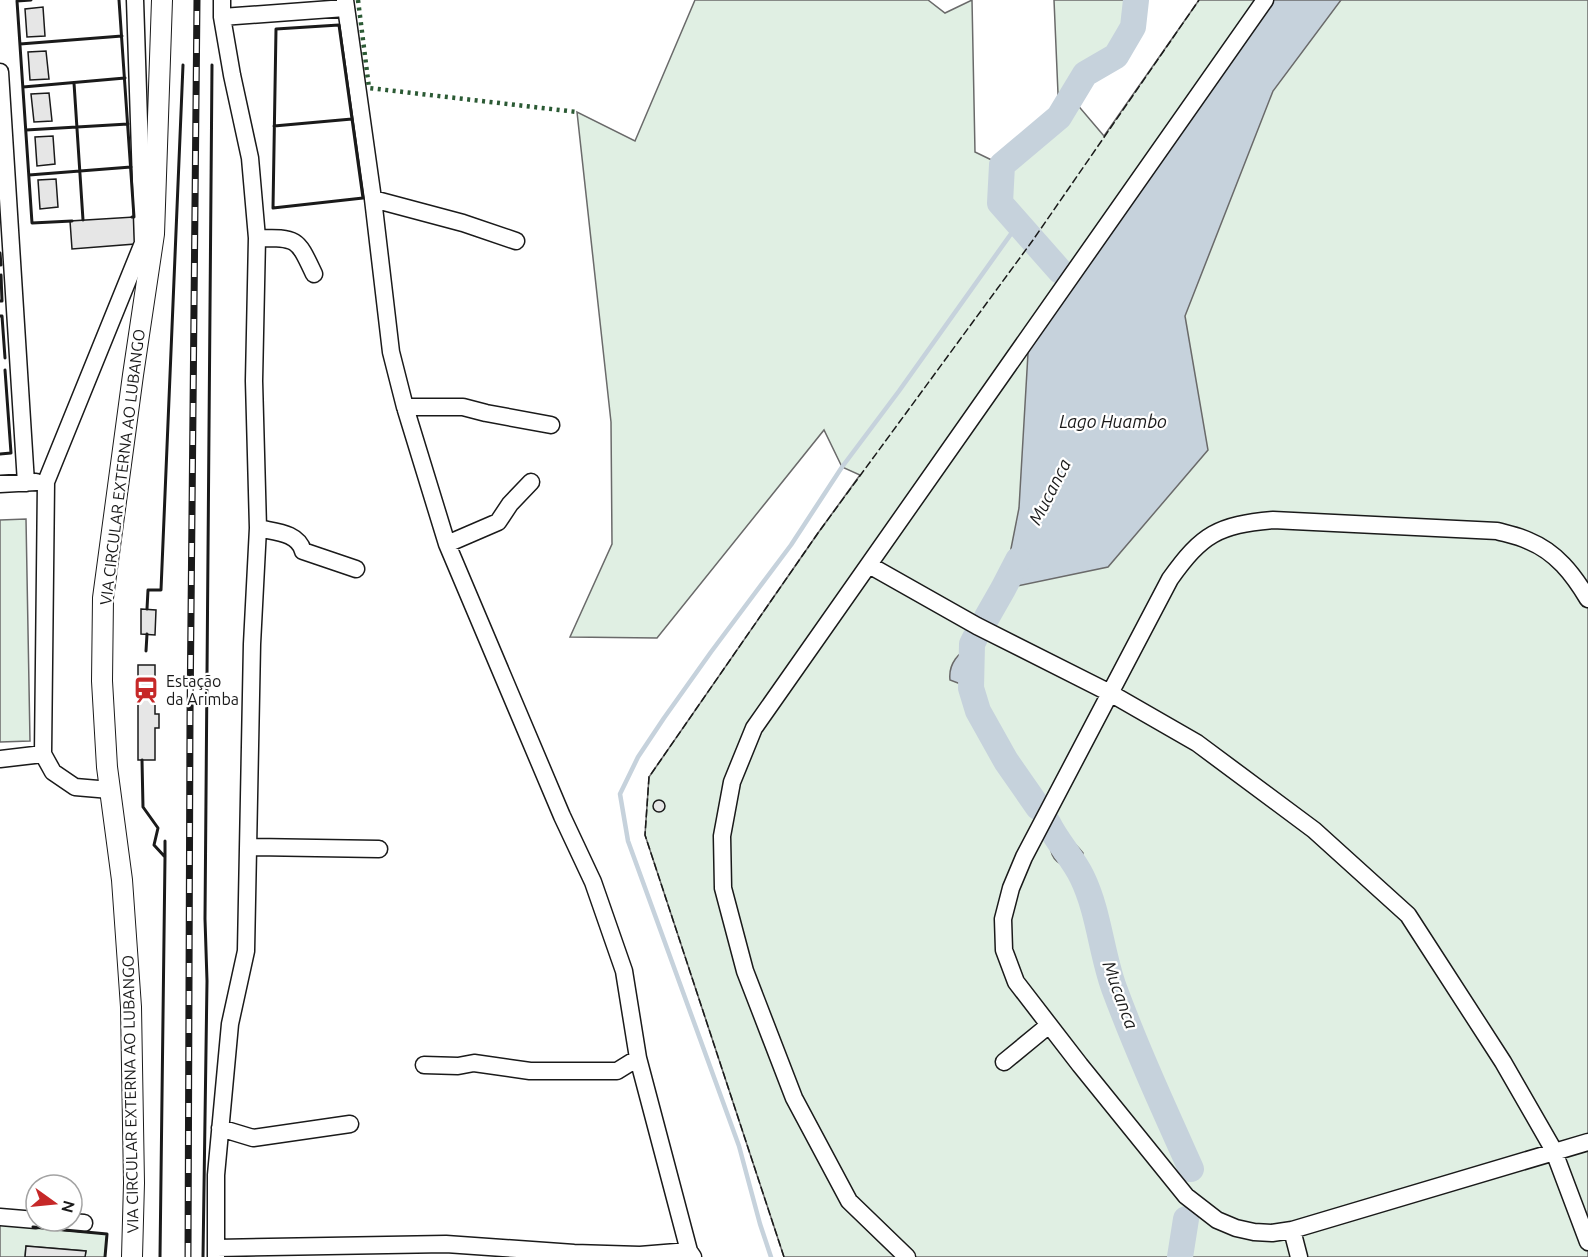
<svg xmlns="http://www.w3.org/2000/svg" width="1588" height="1257" font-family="Ubuntu,sans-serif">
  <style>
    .green { fill: #e0efe3; stroke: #6a6a6a; stroke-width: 1.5 }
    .water { fill: #c6d2dc; stroke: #6a6a6a; stroke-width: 1.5 }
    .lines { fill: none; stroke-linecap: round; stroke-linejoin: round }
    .stream { stroke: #c6d2dc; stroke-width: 4.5 }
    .river { stroke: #c6d2dc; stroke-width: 26 }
    .building { fill: #e6e6e6; stroke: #1a1a1a; stroke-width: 1.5 }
    .minor-casing { stroke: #1a1a1a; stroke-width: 19 }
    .major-casing { stroke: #1a1a1a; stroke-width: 22 }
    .minor { stroke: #fff; stroke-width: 16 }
    .major { stroke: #fff; stroke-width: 20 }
    .rail-casing { stroke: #1a1a1a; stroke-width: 7 }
    .rail { stroke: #fff; stroke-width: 4.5; stroke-dasharray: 14; stroke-linecap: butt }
    .hedge { stroke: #2b5a34; stroke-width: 4.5; stroke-dasharray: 3 4.5; stroke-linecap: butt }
    .fence { stroke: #1a1a1a; stroke-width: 1.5; stroke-dasharray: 8 3; stroke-linecap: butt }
    .wall { stroke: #1a1a1a; stroke-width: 3 }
    .labels { text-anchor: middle; stroke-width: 4.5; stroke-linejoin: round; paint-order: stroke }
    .street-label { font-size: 16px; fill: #1a1a1a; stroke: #fff }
    .poi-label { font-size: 16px; fill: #1a1a1a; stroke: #fff; text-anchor: start }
    .water-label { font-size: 18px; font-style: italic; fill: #1a1a1a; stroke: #fff }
  </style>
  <rect width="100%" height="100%" fill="#fff"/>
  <path class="green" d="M695 0H928L945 13 972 0 975 152 1002 165 1059 117 1054 0H1145L1142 28 1132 51 1083 87 1075 102 1104 136 1199 0H1588V1257H784L645 835 649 777 818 533 860 475 842 467 824 430 657 638 570 637 612 544 611 422 577 112 635 141Z
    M26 519 30 741 0 742V520Z
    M0 1225 107 1234 105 1257H85L86 1251 26 1246 25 1257H0Z"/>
  <path class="water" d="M1265 0H1341L1273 91 1185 316 1208 450 1108 567 1003 589 1019 508 1029 336Z
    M972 644 979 647C983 662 977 674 971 688L950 680C948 663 959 653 972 644Z
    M1053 834C1065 835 1076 844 1083 853L1081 862 1086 872 1082 876C1077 874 1075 870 1070 867 1068 866 1064 866 1061 864 1049 858 1049 845 1053 834Z"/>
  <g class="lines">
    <path class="stream" d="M771 1257 760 1224 739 1146 628 841 620 794 638 757 664 718 711 652 791 545 842 467 899 391 1018 224"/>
    <path class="river" d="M1060 271 1000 203 1002 165 1059 117 1085 74 1116 56 1133 27 1136 0
      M987 617 1003 589 1018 560
      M975 638 972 644 971 688 978 711 1006 761 1038 807
      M1048 823C1057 842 1073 858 1082 877 1099 912 1101 952 1114 988 1137 1050 1164 1109 1191 1169
      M1180 1257 1186 1219"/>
  </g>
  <path class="building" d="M43 7 45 36 27 37 25 9Z
    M46 51 49 79 30 80 28 52Z
    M49 93 52 121 34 122 31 94Z
    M53 136 55 164 37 166 35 137Z
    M56 179 58 207 40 209 38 180Z
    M134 217 135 244 72 249 70 221Z
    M141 609 156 610 155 635 141 634Z
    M138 665H155V714H159V728H155V760H138Z
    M653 806a6 6 0 1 1 12 0a6 6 0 1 1-12 0Z
    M26 1246 86 1251 85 1257H25Z"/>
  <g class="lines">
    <g class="minor-casing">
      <path id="minor" d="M345 0 373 199 391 352 405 407 447 544 562 816 593 882 624 971 638 1058 689 1251 693 1257
        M222 17 345 8
        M0 72 26 483
        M373 199 463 223 516 241
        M257 238C298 238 297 238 314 274
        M405 407H463L486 413 551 425
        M0 484 36 482
        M258 528C274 532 298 532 303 551L356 569
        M447 544 498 522 510 504 531 482
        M869 565 977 626 1110 693 1197 743 1314 830 1408 915 1503 1062 1553 1149 1588 1242
        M1588 599C1573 574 1556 552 1529 541 1519 536 1508 534 1497 531L1273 520C1218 525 1202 534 1170 579L1024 857 1011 888 1003 919 1004 950 1016 982 1080 1065 1186 1196 1217 1220 1236 1228 1254 1232 1272 1233 1292 1230 1588 1142
        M0 759 43 754
        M110 790 75 787 53 772 43 754 46 482 143 243 135 0
        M248 847 379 849
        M1004 1062 1049 1025
        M424 1065 458 1066 474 1063 530 1071H617L638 1058
        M220 1128 253 1138 350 1124
        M0 1217 36 1220
        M55 1221 84 1223
        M1292 1230 1299 1257
        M217 1248 446 1244 574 1253 640 1255 689 1251
        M216 1257V1175L230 1024 246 951 252 644 258 528 254 381 257 238 250 158 232 75 222 17V0
        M907 1257 849 1201 794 1098 745 971 723 888 722 836 732 782 754 728 1265 0"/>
    </g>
    <g class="major-casing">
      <path id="major" d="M132 1257 134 1183 131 1007 122 880 107 767 102 681 103 598 133 375 154 234 162 0"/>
    </g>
    <use href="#minor" class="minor"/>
    <use href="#major" class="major"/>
    <g class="rail-casing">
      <path id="rail" d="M188 1257 190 717 197 0"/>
    </g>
    <use href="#rail" class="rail"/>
    <path class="hedge" d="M358 0 369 88 577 112"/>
    <path class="fence" d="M784 1257 645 835 649 777 818 533 1033 240 1199 0"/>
    <path class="wall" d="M31 0 17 1 32 223 72 221
      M119 0 134 217H132
      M339 25 363 198 273 208 276 29Z
      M20 44 122 36
      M74 83 83 220
      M23 87 125 78
      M274 126 352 119
      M26 130 128 124
      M29 175 131 167
      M0 253 1 265
      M0 301H2L1 275
      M0 316H2L5 358
      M0 454 11 453 5 370
      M147 609 148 590H161L183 65
      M146 651 147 634
      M142 760 143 807 158 828 154 845 165 857 160 1257
      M165 857V841
      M33 1227 107 1234 105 1257
      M203 1257 207 981 205 919 212 65"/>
  </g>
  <defs>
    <g id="station-bare" transform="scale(2.07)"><path d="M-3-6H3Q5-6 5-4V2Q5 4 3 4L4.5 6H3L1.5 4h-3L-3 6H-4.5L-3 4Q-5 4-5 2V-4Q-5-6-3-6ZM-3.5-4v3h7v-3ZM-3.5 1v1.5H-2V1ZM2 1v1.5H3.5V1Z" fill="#c62828" stroke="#fff" stroke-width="2.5" paint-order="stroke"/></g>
  </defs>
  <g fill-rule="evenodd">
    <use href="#station-bare" x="146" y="690"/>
  </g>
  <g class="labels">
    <g class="street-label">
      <text transform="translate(122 467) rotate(-83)" y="6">VIA CIRCULAR EXTERNA AO LUBANGO</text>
      <text transform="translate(130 1094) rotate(-91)" y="6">VIA CIRCULAR EXTERNA AO LUBANGO</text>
    </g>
    <g class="poi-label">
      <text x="166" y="687">Estação<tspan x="166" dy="18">da Arimba</tspan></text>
    </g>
    <g class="water-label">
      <text x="1113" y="428">Lago Huambo</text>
      <text transform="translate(1050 492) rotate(-63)" y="6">Mucanca</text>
      <text transform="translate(1120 995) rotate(70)" y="6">Mucanca</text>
    </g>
  </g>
  <g transform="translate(54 1203) rotate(105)"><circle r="28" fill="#ffffff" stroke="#a3a3a3" stroke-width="1.5"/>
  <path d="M0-4.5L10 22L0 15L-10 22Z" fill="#c62828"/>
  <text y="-9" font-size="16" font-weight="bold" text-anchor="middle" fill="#1a1a1a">N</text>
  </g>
</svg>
